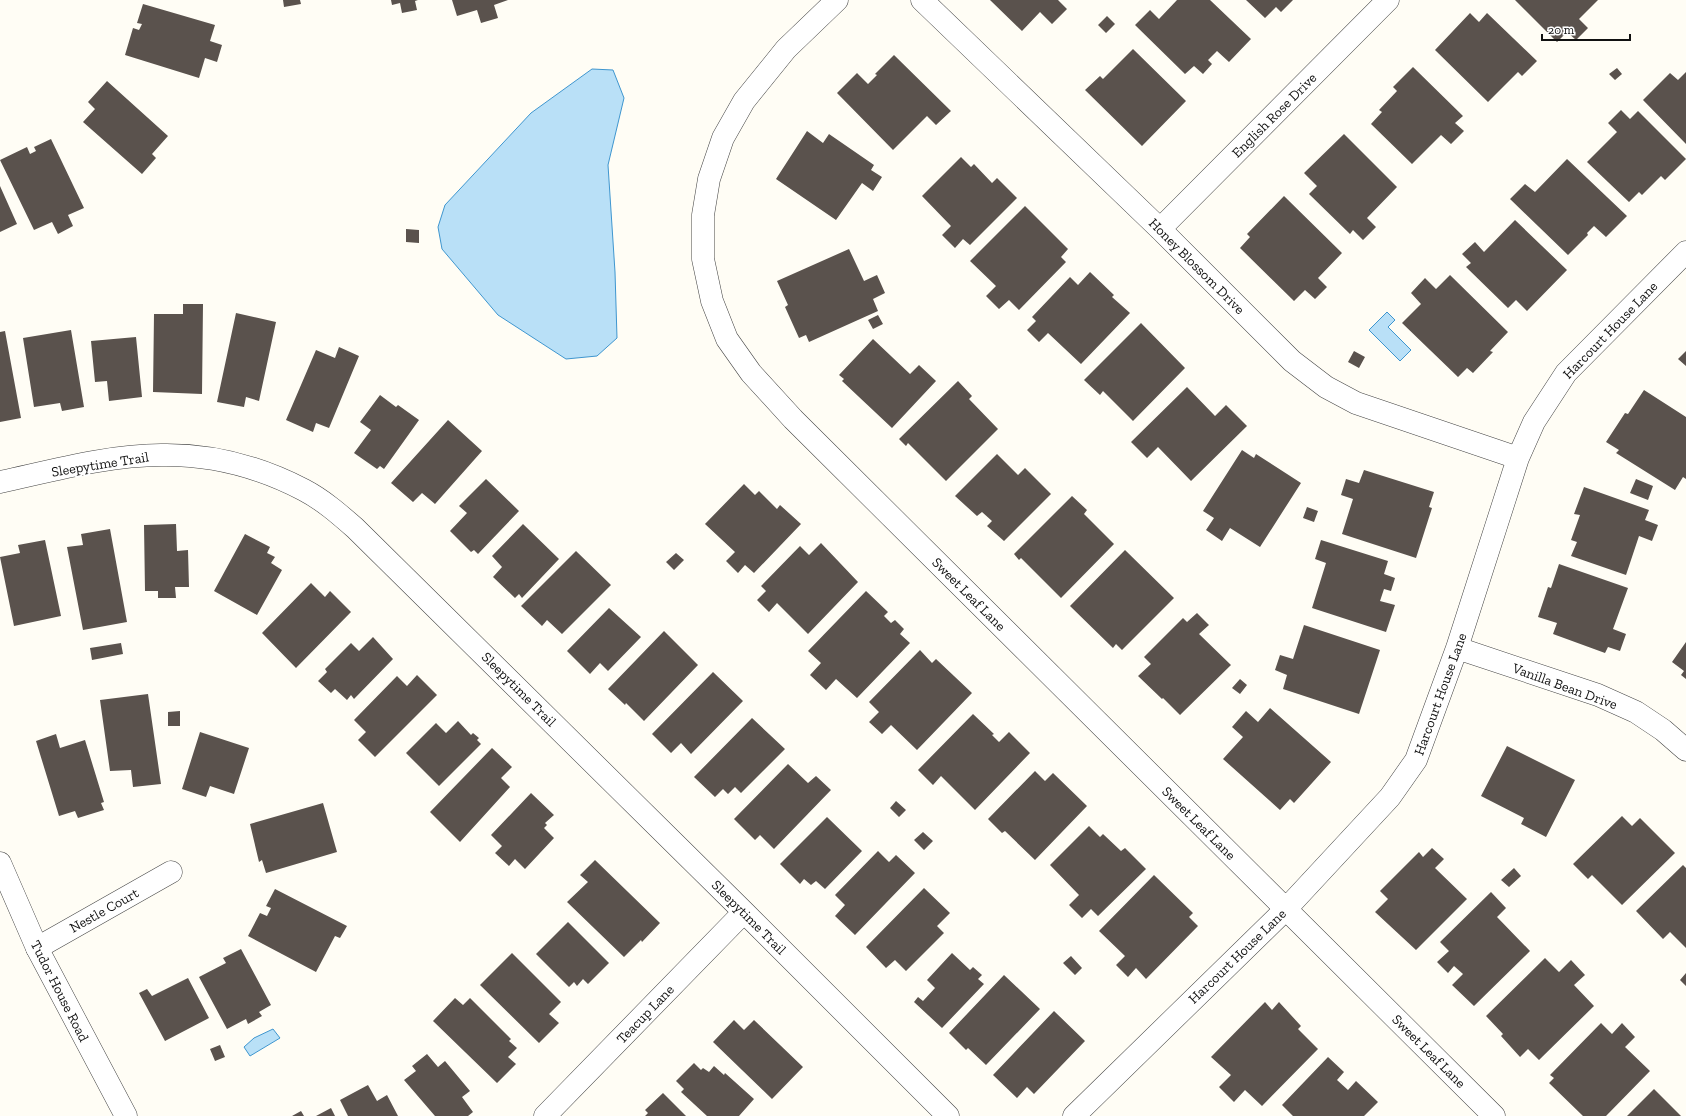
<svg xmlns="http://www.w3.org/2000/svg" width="1686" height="1116" font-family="'Zilla Slab',serif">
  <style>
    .water { fill: #b9e0f7; stroke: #3f96cf }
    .building { fill: #5a524d }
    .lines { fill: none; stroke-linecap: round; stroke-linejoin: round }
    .minor-casing { stroke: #444; stroke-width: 23 }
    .tertiary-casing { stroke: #444; stroke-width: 23 }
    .minor { stroke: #fff; stroke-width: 22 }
    .tertiary { stroke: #fff; stroke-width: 22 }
    .labels { text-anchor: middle; stroke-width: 4; stroke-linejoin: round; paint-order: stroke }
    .street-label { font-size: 14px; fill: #111; stroke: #fff }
  </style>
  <rect width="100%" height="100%" fill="#fffdf5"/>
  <path class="water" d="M592 69 613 70 624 98 608 165 615 272 617 338 597 356 566 359 498 315 442 249 438 227 445 205 531 113Z
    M1387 312 1395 320 1388 327 1411 350 1400 361 1369 330Z
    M273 1029 280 1038 250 1056 244 1047 254 1038Z"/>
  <path class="building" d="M283 0H300L301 4 284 7Z
    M391 0H418L415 1 417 10 402 13 400 3 392 5Z
    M452 0H508L494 5 498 18 481 23 477 10 457 16Z
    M990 0H1058L1067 9 1052 24 1040 12 1022 31Z
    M1177 0H1210L1251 39 1229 62 1217 51 1208 60 1212 64 1203 74 1194 66 1185 74 1135 25 1150 10 1159 19Z
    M1246 0H1293L1281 12 1276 7 1265 18Z
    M1515 0H1598L1579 19 1588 28 1576 40 1567 32 1557 42Z
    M143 4 215 25 210 41 222 45 217 62 205 58 199 78 125 55 133 28 139 30 142 24 137 23Z
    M1470 13 1479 22 1487 13 1537 61 1522 76 1518 72 1488 102 1435 50Z
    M1107 16 1115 24 1106 33 1098 25Z
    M1133 49 1186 101 1142 146 1085 90 1100 76 1103 79Z
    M894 55 951 111 936 125 927 116 893 150 837 93 857 73 868 84 877 75 875 74Z
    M1413 67 1463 116 1455 123 1464 131 1451 144 1441 135 1412 164 1371 124 1382 112 1379 110 1397 91 1393 87Z
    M1617 68 1622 74 1615 80 1609 74Z
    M1686 72V144L1643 100 1670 73 1678 80Z
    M107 81 168 136 152 154 156 158 142 174 83 122 95 109 88 102Z
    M1621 110 1630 119 1638 111 1686 159 1665 180 1661 176 1642 195 1639 192 1629 202 1587 162 1617 132 1608 123Z
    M807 131 823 143 829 134 874 165 871 170 882 177 873 191 862 183 836 220 776 179Z
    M1344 134 1397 187 1367 218 1376 227 1363 240 1353 230 1350 234 1309 194 1317 186 1304 173Z
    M51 139 84 208 68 215 73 226 58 234 52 222 34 230 0 160 27 147 30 154 36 151 34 147Z
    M961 157 971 167 974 164 992 183 997 178 1017 198 970 245 963 239 955 248 942 235 951 226 922 196Z
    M1567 159 1627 216 1606 237 1594 226 1587 233 1588 235 1568 255 1510 199 1525 184 1535 192Z
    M0 186 17 224 0 232Z
    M1284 196 1342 253 1318 278 1327 287 1315 299 1305 290 1294 301 1240 248 1250 237 1247 234Z
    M1025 206 1068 249 1061 257 1066 262 1019 310 1009 300 999 309 986 296 996 286 970 261Z
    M1515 220 1567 270 1527 311 1516 300 1508 308 1466 267 1471 263 1462 254 1475 242 1484 252Z
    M406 229 419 230V243L406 242Z
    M849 249 864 281 877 275 885 293 873 299 878 311 809 342 806 335 799 338 785 307 788 305 777 281Z
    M1090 272 1114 295 1112 297 1130 313 1081 364 1048 333 1039 342 1027 330 1036 321 1032 317 1070 277 1078 285Z
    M1450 275 1508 332 1490 351 1493 352 1473 373 1467 368 1458 377 1402 323 1421 304 1411 293 1425 278 1436 289Z
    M183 304H203L202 394 153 392 154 314H183Z
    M236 313 276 322 259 401 246 397 244 407 217 402Z
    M878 315 883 324 873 329 868 320Z
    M1141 323 1185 368 1133 421 1103 391 1100 395 1084 380Z
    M71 330 84 407 62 411 60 403 34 407 23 338Z
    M5 331 21 418 0 422V332Z
    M136 337 142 397 109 401 107 381 95 382 91 341Z
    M873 339 910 374 919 365 936 381 892 428 842 381 844 379 839 375Z
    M339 347 359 356 329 428 316 423 313 432 286 420 316 350 335 358Z
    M1354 351 1365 357 1359 368 1348 362Z
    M1686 351V366L1678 359Z
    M958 381 972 396 969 399 998 429 946 481 908 443 906 446 899 439Z
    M1187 387 1215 416 1226 405 1247 426 1191 481 1158 447 1147 458 1131 442Z
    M1644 390 1686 417V479L1683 477 1675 490 1616 453 1619 450 1606 442 1625 413 1628 414Z
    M380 395 396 407 398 405 419 420 384 469 380 466 377 469 354 453 371 430 360 422Z
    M448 420 482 451 435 504 422 493 413 502 391 483Z
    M1242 450 1254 458 1256 454 1301 483 1260 547 1230 528 1222 541 1206 530 1214 518 1203 511Z
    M997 454 1018 475 1025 468 1051 494 1004 541 987 526 992 521 982 512 977 516 955 496Z
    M1364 470 1434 492 1429 507 1432 508 1416 558 1342 534 1353 499 1341 495 1346 479 1359 483Z
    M486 479 519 511 478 554 474 550 471 552 450 531 467 513 459 506Z
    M1636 479 1653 486 1648 500 1630 493Z
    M744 484 755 495 759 491 777 509 780 505 801 524 754 573 745 565 738 573 726 561 735 552 705 524Z
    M1584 487 1649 510 1645 520 1658 525 1652 541 1639 536 1626 575 1571 556 1577 542 1571 540 1580 515 1574 514Z
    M1072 496 1087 510 1084 514 1114 544 1061 598 1021 558 1019 560 1014 554Z
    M1307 507 1318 511 1314 522 1303 518Z
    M176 524 177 551 188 550 189 587H175L176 598H158V591H145L144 525Z
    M523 524 559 559 522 598 519 594 515 598 493 577 502 567 492 556Z
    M110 529 127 622 83 630 67 547 83 545 81 534Z
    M245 534 270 547 267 553 275 557 271 563 282 570 257 615 214 591Z
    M45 540 61 616 14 626 0 557 20 553 18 545Z
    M1321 540 1388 561 1384 574 1395 578 1391 591 1384 589 1380 601 1395 605 1386 632 1312 608 1326 563 1315 559Z
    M821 543 858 582 808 634 777 603 769 612 757 600 766 591 761 586 800 546 809 555Z
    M1125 550 1174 598 1122 650 1116 644 1113 648 1070 606Z
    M576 551 611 585 562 634 547 620 542 626 521 606Z
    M676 553 684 560 674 570 666 562Z
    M1559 564 1628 588 1613 629 1626 634 1620 651 1608 647 1605 653 1553 634 1557 623 1538 617 1548 587 1551 588Z
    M311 583 325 597 330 591 351 612 296 668 262 633Z
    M866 591 888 612 884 616 891 623 895 620 904 629 900 634 910 643 857 698 836 679 826 690 810 675 821 663 808 651Z
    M609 608 641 637 608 671 600 663 590 674 567 651Z
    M1197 613 1209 625 1199 634 1231 665 1180 715 1163 698 1162 699 1138 676 1151 664 1144 657 1183 618 1187 622Z
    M1304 625 1380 650 1359 714 1283 689 1287 675 1275 670 1280 655 1293 659Z
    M664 631 698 665 644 721 626 703 625 705 608 689Z
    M373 637 393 659 354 699 351 695 347 700 335 689 331 693 318 681 327 672 325 669 351 643 359 651Z
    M1686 642V679L1681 675 1684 671 1672 662Z
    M121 643 123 654 92 660 90 648Z
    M920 650 932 663 936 659 972 693 917 750 891 725 882 734 869 722 879 712 869 702Z
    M713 672 743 701 691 754 681 743 671 753 652 734Z
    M417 675 437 695 375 757 358 740 366 732 354 720 397 676 407 686Z
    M1240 679 1247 685 1240 694 1232 688Z
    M148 694 161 784 133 787 131 770 110 771 100 700Z
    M1270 708 1331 762 1294 803 1290 799 1280 810 1223 759 1243 737 1232 727 1246 711 1258 722Z
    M180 711V726H168V712Z
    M973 714 994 734 992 735 999 742 1009 732 1030 753 975 810 941 776 933 785 918 770Z
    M752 718 785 749 741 793 735 787 728 794 723 789 715 797 694 777Z
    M458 721 471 735 473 733 479 738 477 740 481 744 439 786 406 753 436 723 446 733Z
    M200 732 249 748 234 794 210 786 206 797 182 789Z
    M56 734 60 748 85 740 104 802 101 803 104 810 78 818 75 811 59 816 36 741Z
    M1507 746 1575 780 1546 837 1521 824 1524 818 1481 796Z
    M492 748 512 767 501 778 510 787 460 842 430 812Z
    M788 764 808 783 816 776 831 790 774 849 760 835 755 840 734 819Z
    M1035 771 1045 781 1053 773 1087 806 1035 860 1005 831 1002 833 988 819Z
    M531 793 554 815 545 823 547 825 544 828 554 838 525 869 515 859 509 866 495 853 502 846 491 835Z
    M896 801 906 810 899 817 890 808Z
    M323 803 337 852 266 873 262 860 259 862 250 824Z
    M1622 816 1632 826 1640 818 1675 853 1622 905 1592 875 1588 879 1573 864Z
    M827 817 862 851 825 889 816 881 811 885 804 879 800 884 780 864Z
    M1089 826 1100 837 1103 834 1121 851 1125 848 1146 869 1098 916 1091 909 1082 918 1069 905 1079 895 1050 865Z
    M923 832 933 841 924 850 914 840Z
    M1432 848 1444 859 1435 868 1467 899 1416 950 1375 912 1388 899 1380 891 1419 852 1423 857Z
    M878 851 889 862 896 855 915 873 855 935 835 916 845 905 835 895Z
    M595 860 660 923 642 942 641 940 624 957 567 902 588 882 580 875Z
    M1683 865 1686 868V948L1670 932 1663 939 1636 911Z
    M1514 868 1521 876 1509 887 1501 880Z
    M1154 875 1193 913 1189 917 1198 926 1146 979 1136 968 1128 977 1116 965 1125 956 1099 931Z
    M924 888 950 913 937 926 944 933 906 971 895 960 886 968 866 947Z
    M275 889 347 926 340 938 335 936 316 972 248 936 260 913 267 916 271 908 266 906Z
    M1491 892 1506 908 1497 917 1530 951 1474 1006 1452 985 1463 974 1454 966 1448 973 1437 962 1449 951 1440 942Z
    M568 922 609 963 588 984 583 979 577 986 574 982 569 987 536 954Z
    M241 949 271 1005 259 1012 262 1016 248 1024 246 1019 227 1029 199 977 226 963 223 958Z
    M512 953 561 1002 549 1014 559 1023 539 1043 480 985Z
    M952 953 970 970 973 967 982 975 978 979 984 984 942 1028 914 1002 918 997 923 1001 935 988 927 980Z
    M1071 956 1082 968 1075 975 1063 963Z
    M1545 958 1559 972 1571 960 1585 975 1574 985 1594 1006 1539 1060 1528 1049 1520 1057 1501 1036 1503 1034 1486 1016Z
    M1686 973V986L1680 980Z
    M1004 975 1040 1009 986 1065 968 1048 966 1050 949 1033Z
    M188 978 209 1018 165 1041 139 993 147 989 152 996Z
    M455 998 463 1005 470 998 511 1039 509 1041 517 1048 508 1057 516 1064 497 1083 433 1021Z
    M1265 1002 1272 1010 1279 1002 1301 1026 1298 1029 1318 1049 1262 1106 1245 1090 1234 1102 1219 1087 1231 1075 1211 1057Z
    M1054 1011 1085 1041 1034 1094 1027 1087 1017 1098 993 1075Z
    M734 1020 744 1030 754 1020 803 1067 772 1099 713 1042Z
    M1601 1023 1612 1034 1622 1023 1635 1037 1625 1047 1650 1071 1606 1116H1583L1549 1083 1554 1078 1550 1075Z
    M220 1045 225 1057 215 1061 210 1049Z
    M427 1054 438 1067 445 1061 470 1091 462 1097 473 1112 468 1116H435L404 1080 416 1071 412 1066Z
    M1328 1057 1344 1072 1337 1080 1348 1090 1356 1081 1378 1102 1364 1116H1293L1282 1105Z
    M694 1063 701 1070 703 1068 709 1072 714 1066 724 1075 725 1073 754 1099 739 1116H707L681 1092 684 1089 676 1081Z
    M368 1085 377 1101 387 1095 398 1116H348L340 1100Z
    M1654 1089 1681 1116H1627Z
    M663 1093 686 1116H645L648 1113 645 1110Z
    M331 1108 335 1116H316Z
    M301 1111 304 1116H292Z"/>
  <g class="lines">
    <g class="minor-casing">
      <path id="minor" d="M837 0 786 49 744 101 723 138 709 179 703 215V259L712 301 727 339 751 373 793 419 1494 1116
        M922 0 1160 229 1292 361 1326 387 1356 403 1518 458
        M1160 229 1388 0
        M0 482C51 471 109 455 161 455 211 454 260 467 304 490 323 500 339 514 355 528L744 912 948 1116
        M1457 648 1598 695 1636 712 1663 730 1686 750
        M37 948 171 872
        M545 1116 744 912
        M1074 1116 1286 909 1390 797 1416 760 1457 648 1518 458 1534 422 1566 373 1686 252"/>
    </g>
    <g class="tertiary-casing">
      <path id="tertiary" d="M0 863 37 948 126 1116"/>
    </g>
    <use href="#minor" class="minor"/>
    <use href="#tertiary" class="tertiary"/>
  </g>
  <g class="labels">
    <g class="street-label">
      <text transform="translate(1274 115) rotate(-45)" y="5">English Rose Drive</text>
      <text transform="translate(1197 266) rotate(45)" y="5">Honey Blossom Drive</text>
      <text transform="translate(1610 330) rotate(-46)" y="5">Harcourt House Lane</text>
      <text transform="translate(100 464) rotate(-9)" y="5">Sleepytime Trail</text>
      <text transform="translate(969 594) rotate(45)" y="5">Sweet Leaf Lane</text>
      <text transform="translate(1565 686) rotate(20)" y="5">Vanilla Bean Drive</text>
      <text transform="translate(519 689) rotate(45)" y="5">Sleepytime Trail</text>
      <text transform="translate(1440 694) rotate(-70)" y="5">Harcourt House Lane</text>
      <text transform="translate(1199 823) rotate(45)" y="5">Sweet Leaf Lane</text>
      <text transform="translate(104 910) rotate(-29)" y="5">Nestle Court</text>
      <text transform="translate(749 917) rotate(45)" y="5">Sleepytime Trail</text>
      <text transform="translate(1237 956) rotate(-44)" y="5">Harcourt House Lane</text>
      <text transform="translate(60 991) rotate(63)" y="5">Tudor House Road</text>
      <text transform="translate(645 1014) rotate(-46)" y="5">Teacup Lane</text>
      <text transform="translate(1429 1051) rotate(45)" y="5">Sweet Leaf Lane</text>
    </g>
  </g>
  <path d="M1542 34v6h88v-6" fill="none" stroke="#111111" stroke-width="2"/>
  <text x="1548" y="34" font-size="12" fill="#111111" stroke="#ffffff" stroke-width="3" paint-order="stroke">20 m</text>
</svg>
